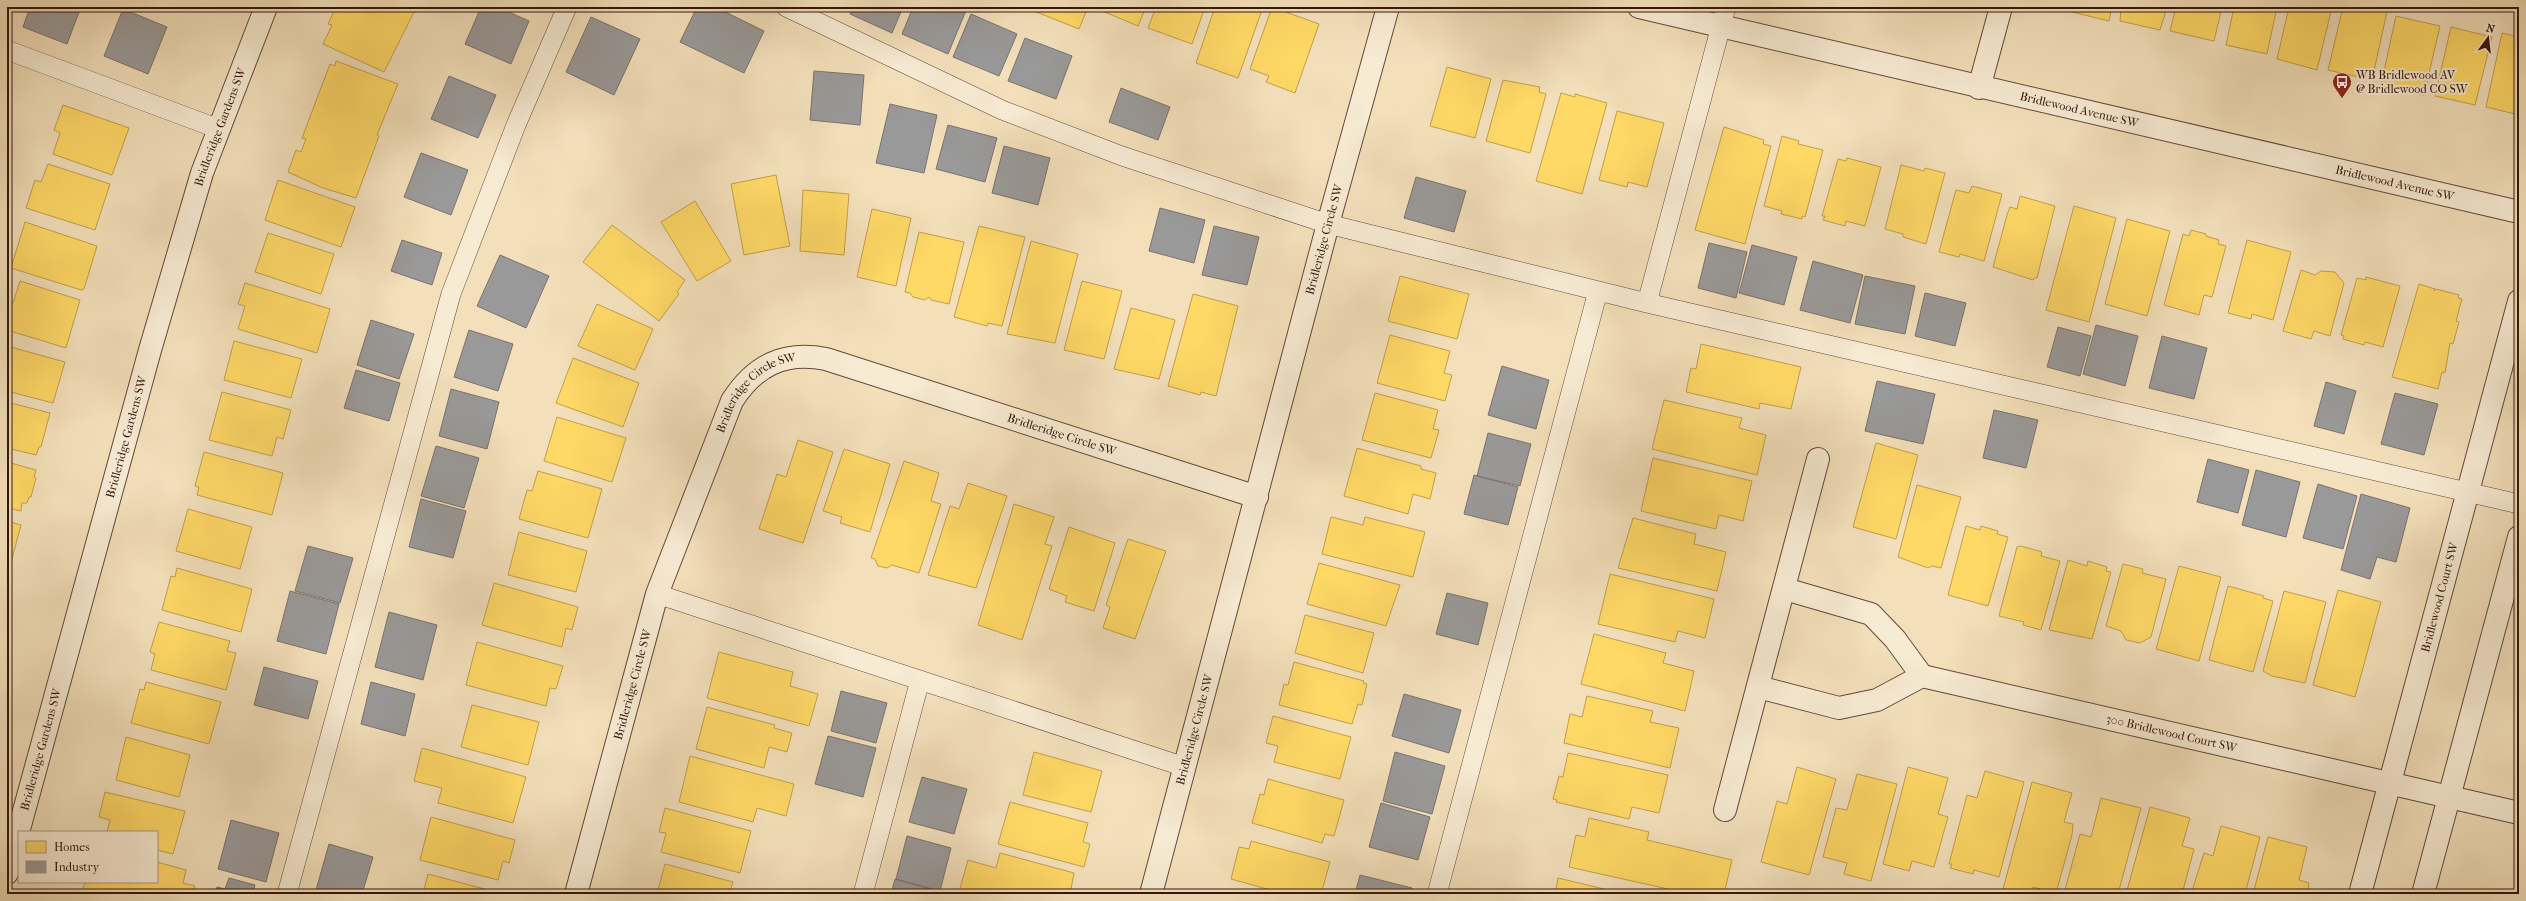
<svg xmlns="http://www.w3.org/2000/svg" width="2526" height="901" font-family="'IM FELL French Canon',serif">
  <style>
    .homes { fill: #ffd966; stroke: #c29e4b }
    .industry { fill: #999; stroke: #7b726e }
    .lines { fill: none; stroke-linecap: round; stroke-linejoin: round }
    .lane-casing { stroke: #644837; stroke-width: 20 }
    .street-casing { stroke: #644837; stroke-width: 24 }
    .lane { stroke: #f7ebd3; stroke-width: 19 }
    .street { stroke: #f7ebd3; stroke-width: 22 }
    .labels { text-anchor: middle; stroke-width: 4; stroke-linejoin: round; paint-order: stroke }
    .poi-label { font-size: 12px; fill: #35160b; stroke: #f7ebd3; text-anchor: start }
    .street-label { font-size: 12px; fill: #35160b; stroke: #f7ebd3 }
  </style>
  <rect width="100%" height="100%" fill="#f3e0bb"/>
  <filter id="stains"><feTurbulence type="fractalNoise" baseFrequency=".005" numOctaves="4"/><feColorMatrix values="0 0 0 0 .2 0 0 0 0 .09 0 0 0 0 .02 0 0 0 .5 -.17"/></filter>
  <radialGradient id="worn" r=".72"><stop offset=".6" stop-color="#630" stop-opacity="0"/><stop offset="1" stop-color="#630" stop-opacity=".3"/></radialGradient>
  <path class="homes" d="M336 7H412L410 11 414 12 384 72 323 44 332 25 328 24Z
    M1036 7H1088L1079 29 1034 11Z
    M1102 7H1146L1138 26 1100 10Z
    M1156 7H1205L1192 44 1148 28Z
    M1215 7H1263L1238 78 1196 63Z
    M1272 7 1319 24 1295 93 1266 82 1269 76 1250 69Z
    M2069 7H2112L2109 21 2068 11Z
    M2121 7H2167L2160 30 2120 21Z
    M2176 7H2222L2214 41 2170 31Z
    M2234 7H2277L2267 54 2226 45Z
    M2289 7H2332L2317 70 2277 59Z
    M2343 7H2388L2372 80 2328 70Z
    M2396 16 2440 26 2424 95 2381 85Z
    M2451 27 2492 37 2475 105 2435 96Z
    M2502 33 2519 37V115L2486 107Z
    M336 61 398 84 377 135 379 136 356 198 323 188 288 172 296 150 301 152 306 139 302 138 330 64 335 66Z
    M1447 67 1491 79 1475 138 1430 126Z
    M1503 80 1540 87 1539 92 1546 94 1530 153 1486 141Z
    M1561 93 1575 97V94L1607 103 1582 194 1536 181Z
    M63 105 129 128 112 175 53 154 60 133 54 130Z
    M1617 111 1664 123 1647 187 1628 182 1627 187 1599 180Z
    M1724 127 1764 140 1763 144 1771 146 1745 244 1695 230Z
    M1782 136 1799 141 1798 144 1823 150 1805 217 1802 216V219L1781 214 1782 211 1764 206Z
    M1847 158 1881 167 1865 226 1846 221 1845 226 1823 220 1825 216H1822L1838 159 1846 161Z
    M48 164 110 184 95 230 26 208 35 180 41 182Z
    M1901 165 1924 171 1925 168 1945 173 1926 244 1903 237V234L1885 229Z
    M776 175 790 246 744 255 731 184Z
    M278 180 355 207 341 247 265 220Z
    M1972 186 2002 194 1984 261 1960 254 1959 257 1939 252 1956 190 1969 193Z
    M803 190 849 194 844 255 800 251Z
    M2020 196 2055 206 2037 278H2034L2033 280 1993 267 2007 215 2010 207 2017 209Z
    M695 201 731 261 697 281 661 222Z
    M2074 206 2116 218 2089 322 2046 310Z
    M872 209 911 218 896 286 857 277Z
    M2127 219 2170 231 2147 316 2105 304Z
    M25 222 97 246 84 289 81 290 11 268Z
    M612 225 685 280 677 292 679 294 659 321 583 262Z
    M979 226 1025 237 1002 326 988 323 987 326 954 317Z
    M2191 230 2206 234V236L2219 240 2218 244 2226 246 2212 297 2204 295 2199 315 2164 305 2183 234 2189 236Z
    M919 232 964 242 949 304 931 300 929 297 925 300 913 297 910 293 905 292Z
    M268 233 334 254 321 294 255 272Z
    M2247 240 2291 252 2273 320 2252 314 2251 319 2228 313Z
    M1031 241 1078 254 1055 343 1007 334Z
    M2301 270 2315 275 2321 271 2335 272 2344 283 2330 336 2314 331 2311 339 2283 331Z
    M1400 276 1469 294 1457 339 1388 321Z
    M2366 277 2400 286 2383 347 2365 342 2364 345 2343 339 2344 336 2341 335 2357 278 2366 280Z
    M20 281 80 300 66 348 7 330V301L13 303Z
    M1082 281 1122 291 1104 359 1064 350Z
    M245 283 330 309 317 353 238 329 245 306 238 304Z
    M2419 284 2435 289 2434 291 2436 289 2459 295 2458 298 2462 299 2456 321 2459 322 2453 344 2450 343 2445 373 2442 372 2438 389 2392 377Z
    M1193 294 1238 306 1216 396 1201 392 1200 395 1168 386Z
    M597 304 653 329 635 370 578 346Z
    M1131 308 1175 320 1159 379 1114 369Z
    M1390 335 1450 351 1444 373 1452 375 1445 401 1377 383Z
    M234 341 302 359 291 398 224 380Z
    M1701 344 1801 367 1791 409 1760 403 1759 409 1686 392 1691 368 1696 369Z
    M7 346 65 362 53 403 7 391Z
    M573 358 639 383 623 427 556 403Z
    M222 392 291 410 283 439 277 437 272 456 209 440Z
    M1375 393 1438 410 1433 429 1439 430 1431 458 1362 440Z
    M1664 400 1742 418 1739 428 1766 435 1757 475 1652 449Z
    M7 402 50 413 41 447H39L36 455 7 448Z
    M557 417 626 438 612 482 544 461Z
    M798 440 833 452 803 543 759 529 777 474 786 477Z
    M1876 443 1918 455 1896 539 1853 527Z
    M1357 448 1421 466V469L1436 473 1430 499 1413 494 1408 514 1344 496Z
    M844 449 890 464 870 532 840 523 842 517 823 511Z
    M204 452 283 473 272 515 197 495 199 487 195 486Z
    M1653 458 1752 481 1743 521 1719 515 1716 529 1641 511Z
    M904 461 939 473 931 501 941 504 919 573 892 565 887 568 878 566 875 559 871 558Z
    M7 462 36 470 34 477 36 478 31 497H29L27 503H22L21 511 7 508Z
    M538 471 602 489 588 538 519 519 527 490 532 491Z
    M968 483 1007 496 976 588 928 575 950 506 959 509Z
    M1917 485 1961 497 1941 568 1932 566 1928 568 1898 557Z
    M1014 504 1054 517 1045 544 1052 546 1022 640 978 625Z
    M188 509 252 527 240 569 176 551Z
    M1331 517 1363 525 1365 517 1425 532 1413 577 1322 554Z
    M1633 518 1696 534 1694 544 1726 552 1717 591 1618 568Z
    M7 521 21 525 12 559 8 558 7 560Z
    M1966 526 1980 530 1981 526 1998 531 1997 534 2008 537 1988 606 1948 595Z
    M1069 527 1115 543 1094 611 1065 602 1067 596 1049 589Z
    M519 532 587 551 576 592 508 575Z
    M1128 539 1166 551 1135 639 1103 628 1110 607 1106 605Z
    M2021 546 2042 552 2041 556 2060 561 2041 630 2023 625 2024 622 1999 616 2017 547Z
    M2068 560 2087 566 2088 561 2107 567 2106 571 2111 572 2092 639 2049 630Z
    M1319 563 1400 585 1386 626 1307 604Z
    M2123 564 2143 569 2142 573 2166 579 2151 637 2140 643 2126 640 2121 631 2106 626Z
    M2179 566 2221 577 2199 661 2156 649Z
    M177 568 252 589 241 632 162 610 171 576 175 577Z
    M1610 574 1714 599 1705 638 1678 631 1675 642 1598 624Z
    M494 583 578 607 572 630 566 628 562 647 482 625Z
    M2228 586 2264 596 2263 598 2273 601 2253 672 2209 660Z
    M2338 590 2381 602 2355 697 2313 685Z
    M2284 591 2326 602 2305 683 2272 676 2263 671Z
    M1305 615 1374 633 1363 673 1295 653Z
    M159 622 230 641 227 651 236 653 226 690 151 670 155 654 150 652Z
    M1594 634 1666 653 1663 663 1694 671 1685 711 1581 684Z
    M477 642 563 666 556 689 550 688 546 706 466 685Z
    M719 652 793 672 790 686 818 694 809 726 707 698Z
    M1294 662 1364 681 1363 683 1367 684 1362 705 1358 704 1352 724 1279 705 1284 684 1288 685Z
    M146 682 221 702 209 744 131 723 140 689 144 690Z
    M1587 696 1653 711 1650 722 1679 728 1670 768 1564 743 1570 714 1582 717Z
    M472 705 539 722 528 765 461 747Z
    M707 707 775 725 774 728 792 733 787 752 769 747 764 768 696 749Z
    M1273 716 1351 737 1340 779 1274 762 1278 746 1266 743Z
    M126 737 190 755 179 797 116 780Z
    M422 748 526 777 513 823 438 803 442 788 414 781Z
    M1034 752 1102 771 1091 812 1023 795Z
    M1568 753 1668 775 1659 813 1632 807 1629 819 1556 802 1557 800 1553 799 1559 776 1563 777Z
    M690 756 794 784 786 816 757 808 753 822 679 802Z
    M1797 767 1836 779 1809 875 1761 862 1777 801 1787 804Z
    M1908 767 1948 778 1938 814 1948 817 1934 867 1912 861 1909 871 1883 864Z
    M1985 771 2024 782 1999 877 1974 870 1973 874 1950 868 1952 864H1949L1967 795 1977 798Z
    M1857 774 1897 784 1871 881 1844 874 1847 863 1823 857 1836 808 1847 810Z
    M1268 779 1344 800 1334 836 1325 834 1322 843 1252 823 1260 794 1264 795Z
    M2032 782 2072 793 2064 822 2073 824 2072 835 2056 893 2033 887 2031 894 2003 889Z
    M105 792 185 811 173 854 157 850V832H107L110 820 99 817Z
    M2101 798 2141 808 2118 894H2081L2065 890 2080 834 2091 837Z
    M1010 802 1088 823 1083 842 1090 844 1084 867 998 844Z
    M2150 807 2190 818 2182 846 2194 849 2182 894H2126Z
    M665 808 751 831 740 873 661 852 666 833 659 832Z
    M431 817 515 840 509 863 503 861 498 880 420 860Z
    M1589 818 1649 832 1647 840 1732 860 1724 894H1675L1667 892 1668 889 1569 867 1576 835 1585 837Z
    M2221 826 2260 837 2245 894H2191L2204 853 2213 856Z
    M2268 837 2307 847 2299 880 2309 883 2307 894H2253Z
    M1251 841 1330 862 1321 894H1285L1231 879 1239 847 1249 849Z
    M1000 853 1074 873 1070 894H968L959 892 968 860 996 868Z
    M157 862 186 870 183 883 195 886 192 894H91L82 892 85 882H157Z
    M665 864 733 882 729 894H657Z
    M428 874 496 892 495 894H423Z
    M1558 878 1625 894H1555Z
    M2496 890 2511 894H2495Z"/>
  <path class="industry" d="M30 7H81L67 44 23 27Z
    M481 7H497L529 21 511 64 465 44Z
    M697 7H715L764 31 744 73 680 42Z
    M853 7H903L892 33 850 14Z
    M913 7 967 8 948 54 902 34Z
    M123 9 167 27 148 74 104 56Z
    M971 14 1017 34 999 76 953 57Z
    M591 17 640 39 614 95 566 72Z
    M1025 38 1072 56 1056 99 1008 81Z
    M814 71 864 75 860 125 810 120Z
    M449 76 496 95 478 138 431 119Z
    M1121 88 1170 107 1158 140 1109 122Z
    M7 92 12 94 7 109Z
    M890 104 937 115 924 173 876 163Z
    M948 125 997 138 985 182 936 169Z
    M1004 146 1050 158 1038 205 992 193Z
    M421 153 468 170 451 215 404 197Z
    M1416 177 1466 191 1454 232 1404 218Z
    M1160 208 1205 220 1194 263 1149 251Z
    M1214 226 1259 237 1247 285 1202 275Z
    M402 240 442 253 432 285 391 271Z
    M1709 243 1747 252 1736 298 1698 288Z
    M1752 245 1797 257 1784 305 1739 293Z
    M500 255 549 276 526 328 477 306Z
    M1813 261 1863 275 1850 323 1800 310Z
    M1865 276 1915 286 1905 334 1855 324Z
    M1925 293 1966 303 1955 346 1915 336Z
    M371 320 414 334 399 379 357 365Z
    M2096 325 2138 336 2125 386 2083 374Z
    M2058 327 2091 336 2080 376 2047 367Z
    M469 330 513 344 498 391 454 377Z
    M2162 336 2207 348 2194 399 2149 388Z
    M1502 366 1549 380 1536 429 1488 415Z
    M356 370 400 383 389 421 344 408Z
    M1877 381 1935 394 1923 444 1865 431Z
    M2326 382 2356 391 2344 434 2314 426Z
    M451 389 499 402 487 449 439 436Z
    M2395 393 2438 404 2424 455 2381 444Z
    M1994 410 2038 420 2026 468 1983 458Z
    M1488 433 1531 444 1520 486 1477 476Z
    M436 446 479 458 464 508 421 496Z
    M2208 459 2249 470 2238 513 2197 502Z
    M2256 470 2300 482 2286 537 2242 525Z
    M1474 475 1518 487 1508 525 1464 514Z
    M2318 484 2357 496 2343 549 2303 538Z
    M2361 494 2410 508 2396 562 2377 557 2370 579 2341 570Z
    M421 499 466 511 453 558 409 547Z
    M308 546 353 558 340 603 295 591Z
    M290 591 339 604 326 654 277 641Z
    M1447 593 1488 603 1478 645 1436 634Z
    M389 612 437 625 423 680 375 667Z
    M264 667 318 681 308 719 254 705Z
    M371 682 415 694 405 736 361 724Z
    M841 691 887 703 876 743 831 731Z
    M1404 694 1461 710 1449 753 1392 736Z
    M828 736 876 748 863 797 815 784Z
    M1395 752 1445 766 1432 814 1383 801Z
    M922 777 967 789 954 834 909 822Z
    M1381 803 1430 817 1418 860 1369 847Z
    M231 820 279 833 266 882 218 869Z
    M907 836 951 848 940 891 896 879Z
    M329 844 373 857 362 894H332L316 890Z
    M1360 875 1412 888 1410 894H1355Z
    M229 878 255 885 253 894H215L217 887 225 889Z
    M895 879 944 893V894H891Z"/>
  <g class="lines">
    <g class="lane-casing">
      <path id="lane" d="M786 7 1002 110 1122 156 1328 224 1647 303 2519 504
        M7 50 219 129
        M1647 303 1726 7
        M657 594 1185 767
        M287 894 451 294 516 125 567 7
        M863 894 920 680
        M1437 894 1598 291"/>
    </g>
    <g class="street-casing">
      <g id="street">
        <path id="s1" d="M1639 7 2519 212"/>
        <path d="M1979 88 2001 7"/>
        <path id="s2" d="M1922 676 2519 813"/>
        <path d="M1758 687 1839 708 1877 700 1922 676 1895 639 1871 614 1785 589"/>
        <path d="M1725 810 1818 459"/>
        <path id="s3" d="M7 873 150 350 202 173 266 7"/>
        <path id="s4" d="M576 894 657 594 732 401C755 365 784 351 826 359L1257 497"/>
        <path id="s5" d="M1151 894 1328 224 1388 7"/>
        <path id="s6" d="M2360 894 2519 301"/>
        <path d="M2423 894 2519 537"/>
      </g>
    </g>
    <use href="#lane" class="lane"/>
    <use href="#street" class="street"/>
  </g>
  <defs>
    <g id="bus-pin" transform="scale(1)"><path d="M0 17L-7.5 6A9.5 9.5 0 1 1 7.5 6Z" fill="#8f2418" stroke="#f7ebd3"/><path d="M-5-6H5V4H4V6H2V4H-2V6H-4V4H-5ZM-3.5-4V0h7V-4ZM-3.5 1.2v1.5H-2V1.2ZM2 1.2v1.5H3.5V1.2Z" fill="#fff"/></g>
  </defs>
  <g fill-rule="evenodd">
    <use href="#bus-pin" x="2342" y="82"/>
  </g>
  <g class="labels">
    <g class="poi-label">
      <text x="2356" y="79">WB Bridlewood AV<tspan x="2356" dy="14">@ Bridlewood CO SW</tspan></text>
    </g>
    <g class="street-label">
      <text dy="4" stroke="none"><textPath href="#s1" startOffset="452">Bridlewood Avenue SW</textPath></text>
      <text dy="4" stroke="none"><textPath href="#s3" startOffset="776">Bridleridge Gardens SW</textPath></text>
      <text dy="4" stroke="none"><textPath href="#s1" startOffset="776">Bridlewood Avenue SW</textPath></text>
      <text dy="4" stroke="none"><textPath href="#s5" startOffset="677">Bridleridge Circle SW</textPath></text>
      <text dy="4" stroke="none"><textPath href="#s4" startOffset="541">Bridleridge Circle SW</textPath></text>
      <text dy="4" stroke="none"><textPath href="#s4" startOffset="876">Bridleridge Circle SW</textPath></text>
      <text dy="4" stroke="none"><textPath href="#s3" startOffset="452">Bridleridge Gardens SW</textPath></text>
      <text dy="4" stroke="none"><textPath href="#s6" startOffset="307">Bridlewood Court SW</textPath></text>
      <text dy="4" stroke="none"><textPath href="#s4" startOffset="217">Bridleridge Circle SW</textPath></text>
      <text dy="4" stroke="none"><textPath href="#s5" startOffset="170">Bridleridge Circle SW</textPath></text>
      <text dy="4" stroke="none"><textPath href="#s2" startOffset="256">300 Bridlewood Court SW</textPath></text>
      <text dy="4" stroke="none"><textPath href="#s3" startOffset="128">Bridleridge Gardens SW</textPath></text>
    </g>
  </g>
  <rect width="2526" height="901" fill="none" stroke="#f3e0bb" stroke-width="24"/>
  <rect x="8" y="8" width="2510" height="885" fill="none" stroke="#35160b" stroke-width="2"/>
  <rect x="12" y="12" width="2502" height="877" fill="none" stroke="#35160b"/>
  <rect x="18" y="831" width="140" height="52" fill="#f7ebd3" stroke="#a99683"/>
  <rect x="26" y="841" width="20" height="12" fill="#ffd966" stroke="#a99683"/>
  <text x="54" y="851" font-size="12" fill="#35160b">Homes</text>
  <rect x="26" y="861" width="20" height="12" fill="#999999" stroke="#a99683"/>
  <text x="54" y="871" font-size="12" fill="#35160b">Industry</text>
  <g transform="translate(2488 38) rotate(15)" stroke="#f7ebd3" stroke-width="3" paint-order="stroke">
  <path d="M0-3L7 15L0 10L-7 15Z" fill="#35160b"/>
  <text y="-6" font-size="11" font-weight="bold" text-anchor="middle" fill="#35160b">N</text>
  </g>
  <rect width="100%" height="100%" filter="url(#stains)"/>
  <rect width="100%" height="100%" fill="url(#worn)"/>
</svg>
